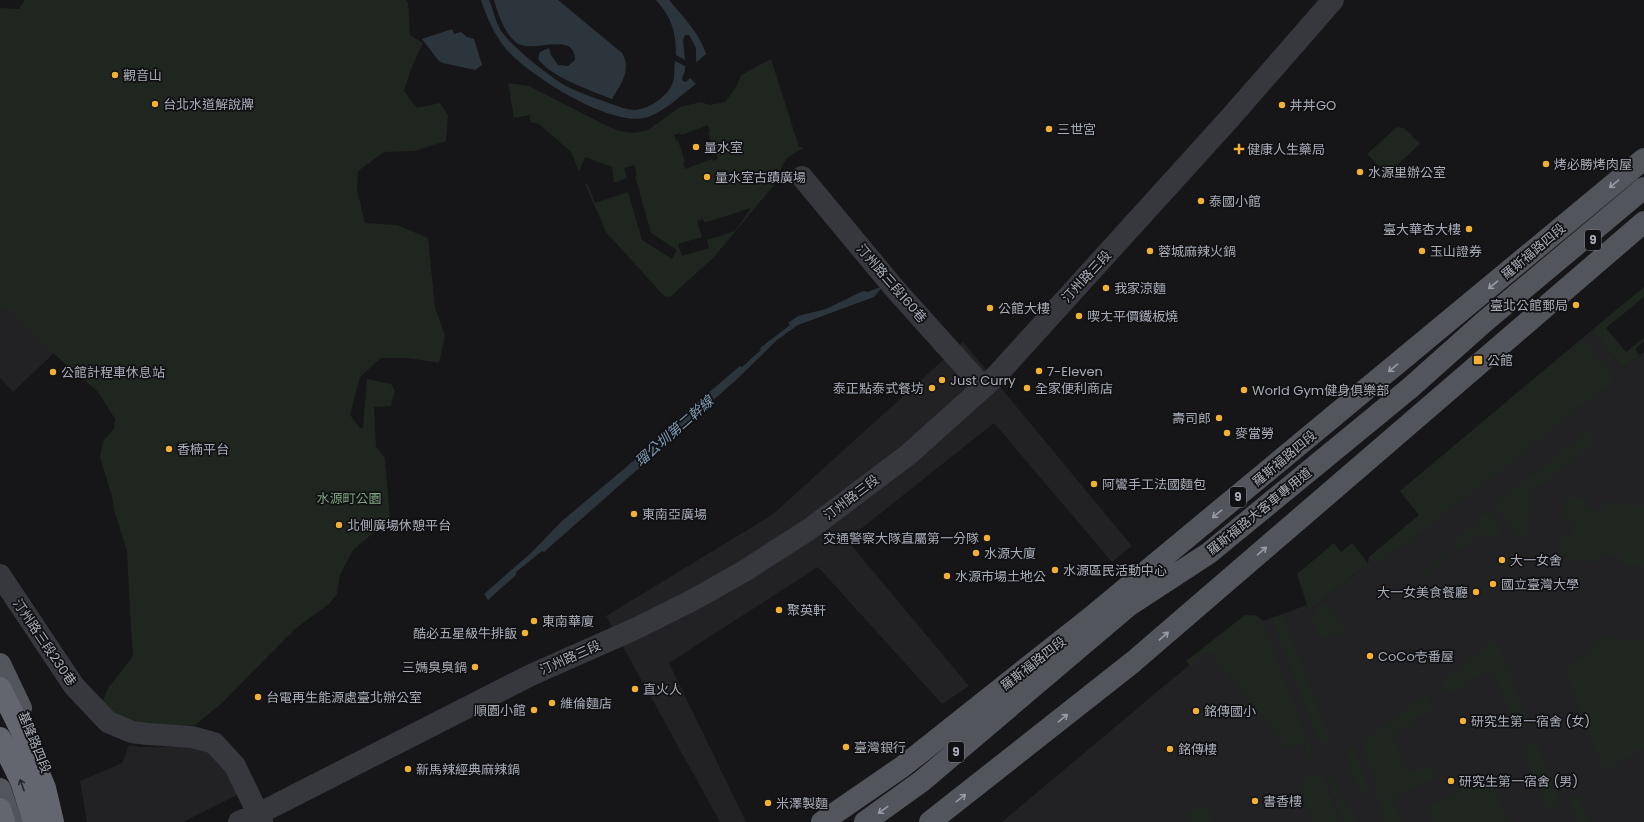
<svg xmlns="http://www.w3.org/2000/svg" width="1644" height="822" font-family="Poppins,'Noto Sans TC',sans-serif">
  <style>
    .built { fill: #222225 }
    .green { fill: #1e261f; fill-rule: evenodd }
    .water { fill: #2c353c }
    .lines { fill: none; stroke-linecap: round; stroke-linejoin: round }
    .minor { stroke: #37383d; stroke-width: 22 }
    .major { stroke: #53555c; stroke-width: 22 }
    .highway { stroke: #63666e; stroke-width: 22 }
    .oneway { stroke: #979ba6 }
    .oneway2 { stroke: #26262a }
    .poi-dot { fill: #f2b134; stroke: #111113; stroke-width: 1.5 }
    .labels { text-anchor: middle; stroke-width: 3.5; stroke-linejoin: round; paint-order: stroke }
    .shield { fill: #111113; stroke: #7b7e86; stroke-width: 1 }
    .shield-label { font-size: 12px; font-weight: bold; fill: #a8adb8 }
    .poi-label { font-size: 13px; fill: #a8adb8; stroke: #111113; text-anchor: start }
    .street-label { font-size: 13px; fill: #a8adb8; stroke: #111113 }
    .park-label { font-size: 13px; fill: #7fa381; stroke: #111113 }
    .water-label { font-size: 14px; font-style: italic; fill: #7f9bb3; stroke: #111113 }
  </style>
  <rect width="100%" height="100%" fill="#161618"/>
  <path class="built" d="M7 302 54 353 13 392 0 378V309Z
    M1592 330 1623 368 1644 352V822H1002L1171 680 1252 615 1257 616 1263 621 1307 605 1309 611 1368 563 1369 557 1419 515 1400 491Z
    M963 342 1132 546 1112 562 994 423 847 540 969 686 942 704 818 567 669 663 746 822H720L606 616 772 515Z
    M129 745 141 747H200L223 760 237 795 183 822H87L80 781 122 763Z"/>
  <path class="green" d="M25 0H406L408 3 410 35 423 43 411 69 404 91 417 108 440 103 448 115 446 141 415 151 384 152 358 171 357 190 365 223 397 225 428 238 435 307 445 336 439 363 409 358H381L360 377 350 415 361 429 363 428 367 379 391 384 395 391 391 406 374 407 376 447 385 458 390 519 353 550 340 575 337 594 329 604 296 628 221 704 195 725H136L121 719 102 702 109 687 133 656 130 613 127 551 114 510 112 497 100 457 103 441 114 429 115 419 98 392 53 353 8 309 0 308V8L19 9Z
    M771 59 799 147 804 148C787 156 782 161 779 179L714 257 670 297 664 296 606 232 585 184 582 183 583 181 571 152 539 124 530 122V115L514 118 508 83 529 86 605 125 619 131 634 133 648 130 680 107 701 102 709 105 725 102 737 86 741 75ZM708 125 710 131 708 132 718 159 712 161V159L685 169 683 163H685L678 140 676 141 674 135 680 133 681 135ZM585 157 612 167 614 183 627 178 624 168 634 165 637 175 635 176 651 233 677 250 672 259 642 240 628 192 595 203 588 185 583 183V181L579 172ZM751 208 735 231 707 240 709 248 682 256 678 244 702 237 697 221 703 219 704 222H707Z
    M1397 127 1404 128 1420 144 1387 174 1367 154Z
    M1644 287V297L1606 328 1626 352 1644 338V341L1635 349 1640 355 1623 368 1592 330Z
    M1582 339 1616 379 1399 549 1397 546 1376 564 1369 557 1419 515 1400 491Z
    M1588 431 1596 441 1553 475 1548 477V479L1532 491 1527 535 1516 534 1494 505Z
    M1566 497 1588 499 1587 510 1602 511 1603 502 1644 506V567L1620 564 1621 556 1599 554 1598 562 1559 558 1562 534 1572 535 1574 520 1564 519Z
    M1485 512 1491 513 1501 525 1499 538 1475 535 1474 538 1458 551 1451 543 1480 520 1478 517Z
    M1334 543 1341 552 1352 543 1368 563 1309 611 1297 574Z
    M1449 552 1452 555 1422 579 1420 575Z
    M1326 603 1346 627 1339 632 1320 639 1311 616Z
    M1283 614 1329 737 1327 742 1323 743 1318 741 1272 618Z
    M1245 615 1257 616 1262 621 1313 755 1312 758 1309 759 1303 742 1286 748 1284 742 1209 651 1190 666 1186 661Z
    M1601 637 1644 641V748L1604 772 1564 667 1569 665 1570 667 1596 646Z
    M1494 641H1497L1529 725 1516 730 1493 671 1470 680 1471 684 1449 693 1441 683Z
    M1426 694 1433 711 1413 719 1414 723 1392 732 1407 773 1425 766 1427 769 1432 767 1437 778 1392 796 1402 822H1384L1379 804 1375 779 1363 748V743Z
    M1536 741 1560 803 1547 808 1523 747Z
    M1351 747 1354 748 1369 789 1367 793 1363 792 1350 771 1347 749Z
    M1314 773 1315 776 1322 775 1339 822H1313C1307 805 1292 784 1314 773Z
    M1330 773 1341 795 1358 822H1344L1327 774Z
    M1490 774 1508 822H1434L1427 806 1462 793 1459 787Z
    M1579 796 1590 822H1577L1568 800Z
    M1206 805 1214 822H1191L1187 813Z"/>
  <path class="water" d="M481 0H489C493 9 495 20 500 29 508 44 555 82 572 89 583 94 595 98 606 102 615 105 626 110 635 110 649 109 669 96 673 82 675 76 674 68 675 61L685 66V71L682 78 683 81 686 82 690 78 696 84C681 95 665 111 648 117 612 129 529 75 506 49 494 34 487 18 481 0Z
    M494 0H558L622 53C632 70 621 84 612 99 592 91 551 77 538 59L540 52 549 48 551 55 558 65 568 66 575 60C575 30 533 54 517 43 505 35 498 14 494 0Z
    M656 0H669C683 17 699 32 706 54L698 61 696 62V48L689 35H685L683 40 685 60 676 55C676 32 672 18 656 0Z
    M452 29 454 34 461 32 467 37 474 39 482 65 475 70 443 63 439 61 422 39Z
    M883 286 874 297 798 325 777 340 735 381 663 444 664 446 544 552 542 551 516 572V575L488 600 484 594 532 552 562 521 675 426 673 423 740 366 742 367 761 350 760 348 790 325 788 323 798 316 826 309 863 291 868 292Z"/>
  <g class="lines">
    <path class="minor" d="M802 177 895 289 983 387
      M0 575 74 686 108 722 132 732 148 734 192 737 214 743 235 766 262 822
      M239 822 258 814 531 675 637 628 693 600 746 570 811 528 909 454 996 376 1230 118 1333 0"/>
    <path class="major" d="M0 664 21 708
      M0 789 11 822
      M822 822 902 767 1090 618 1644 159
      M865 822 922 781 1128 606 1209 553 1410 388 1484 322 1644 188
      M930 822 1133 662 1644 222"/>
    <path class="highway" d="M0 688 20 728 45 788 53 822
      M0 738 21 781 34 822
      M0 809 4 822"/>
  </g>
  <defs><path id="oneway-shaft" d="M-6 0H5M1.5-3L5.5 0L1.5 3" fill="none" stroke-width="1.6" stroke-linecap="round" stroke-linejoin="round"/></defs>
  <g class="oneway">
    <use href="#oneway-shaft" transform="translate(1614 184) rotate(140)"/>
    <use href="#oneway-shaft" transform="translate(1493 285) rotate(140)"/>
    <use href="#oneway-shaft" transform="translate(1393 368) rotate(140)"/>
    <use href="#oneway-shaft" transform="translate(1217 514) rotate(141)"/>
    <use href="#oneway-shaft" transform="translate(1262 551) rotate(-41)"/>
    <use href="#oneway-shaft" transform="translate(1164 636) rotate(-41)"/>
    <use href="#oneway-shaft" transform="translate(1063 718) rotate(-40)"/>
    <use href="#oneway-shaft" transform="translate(961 798) rotate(-38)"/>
    <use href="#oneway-shaft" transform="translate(883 810) rotate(144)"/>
  </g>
  <use class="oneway2" href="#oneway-shaft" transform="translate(22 785) rotate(-110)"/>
  <g class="poi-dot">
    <circle cx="115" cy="75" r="4"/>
    <circle cx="155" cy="104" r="4"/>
    <circle cx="1282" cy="105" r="4"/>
    <circle cx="1049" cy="129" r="4"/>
    <circle cx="696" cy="147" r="4"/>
    <path d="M1237 143h4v4h4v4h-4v4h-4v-4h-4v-4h4z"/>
    <circle cx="1546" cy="164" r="4"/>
    <circle cx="1360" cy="172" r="4"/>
    <circle cx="707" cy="177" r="4"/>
    <circle cx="1201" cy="201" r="4"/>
    <circle cx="1469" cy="229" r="4"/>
    <circle cx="1150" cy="251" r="4"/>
    <circle cx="1422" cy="251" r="4"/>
    <circle cx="1106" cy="288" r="4"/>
    <circle cx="1576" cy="305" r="4"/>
    <circle cx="990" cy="308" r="4"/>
    <circle cx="1079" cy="316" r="4"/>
    <rect x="1473" y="355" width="10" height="10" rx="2"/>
    <circle cx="1039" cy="371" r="4"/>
    <circle cx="53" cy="372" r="4"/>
    <circle cx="942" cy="380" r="4"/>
    <circle cx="932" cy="388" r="4"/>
    <circle cx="1027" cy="388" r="4"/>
    <circle cx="1244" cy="390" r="4"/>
    <circle cx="1219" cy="418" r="4"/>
    <circle cx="1227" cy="433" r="4"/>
    <circle cx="169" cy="449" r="4"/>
    <circle cx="1094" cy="484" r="4"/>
    <circle cx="634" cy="514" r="4"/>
    <circle cx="339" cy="525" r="4"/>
    <circle cx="987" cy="538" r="4"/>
    <circle cx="976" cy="553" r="4"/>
    <circle cx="1502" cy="560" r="4"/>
    <circle cx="1055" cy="570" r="4"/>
    <circle cx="947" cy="576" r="4"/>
    <circle cx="1493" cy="584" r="4"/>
    <circle cx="1476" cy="592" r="4"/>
    <circle cx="779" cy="610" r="4"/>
    <circle cx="534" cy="621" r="4"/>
    <circle cx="525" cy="633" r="4"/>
    <circle cx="1370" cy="656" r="4"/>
    <circle cx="475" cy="667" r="4"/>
    <circle cx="635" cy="689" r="4"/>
    <circle cx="258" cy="697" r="4"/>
    <circle cx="552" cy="703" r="4"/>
    <circle cx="534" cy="710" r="4"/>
    <circle cx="1196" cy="711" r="4"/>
    <circle cx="1463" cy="721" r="4"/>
    <circle cx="846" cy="747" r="4"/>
    <circle cx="1170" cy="749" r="4"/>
    <circle cx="408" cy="769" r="4"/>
    <circle cx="1451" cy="781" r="4"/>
    <circle cx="1255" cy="801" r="4"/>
    <circle cx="768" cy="803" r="4"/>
  </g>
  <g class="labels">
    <g class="shield">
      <rect x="1585" y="230" width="16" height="20" rx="3"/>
      <rect x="1230" y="487" width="16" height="20" rx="3"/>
      <rect x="948" y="742" width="16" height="20" rx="3"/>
    </g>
    <g class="shield-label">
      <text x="1593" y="244">9</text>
      <text x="1238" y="501">9</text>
      <text x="956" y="756">9</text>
    </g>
    <g class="poi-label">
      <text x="123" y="80">觀音山</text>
      <text x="163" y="109">台北水道解說牌</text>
      <text x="1290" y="110">丼丼GO</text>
      <text x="1057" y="134">三世宮</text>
      <text x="704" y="152">量水室</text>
      <text x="1247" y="154">健康人生藥局</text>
      <text x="1554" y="169">烤必勝烤肉屋</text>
      <text x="1368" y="177">水源里辦公室</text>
      <text x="715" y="182">量水室古蹟廣場</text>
      <text x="1209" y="206">泰國小館</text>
      <text x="1461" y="234" text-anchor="end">臺大華杏大樓</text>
      <text x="1158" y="256">蓉城麻辣火鍋</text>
      <text x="1430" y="256">玉山證券</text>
      <text x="1114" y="293">我家涼麵</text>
      <text x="1568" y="310" text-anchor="end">臺北公館郵局</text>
      <text x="998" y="313">公館大樓</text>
      <text x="1087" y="321">喫ㄤ平價鐵板燒</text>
      <text x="1487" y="365">公館</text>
      <text x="1047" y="376">7-Eleven</text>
      <text x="61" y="377">公館計程車休息站</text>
      <text x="950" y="385">Just Curry</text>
      <text x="924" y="393" text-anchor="end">泰正點泰式餐坊</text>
      <text x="1035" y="393">全家便利商店</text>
      <text x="1252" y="395">World Gym健身俱樂部</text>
      <text x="1211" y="423" text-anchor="end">壽司郎</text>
      <text x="1235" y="438">麥當勞</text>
      <text x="177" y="454">香楠平台</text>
      <text x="1102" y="489">阿鸞手工法國麵包</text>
      <text x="642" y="519">東南亞廣場</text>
      <text x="347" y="530">北側廣場休憩平台</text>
      <text x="979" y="543" text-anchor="end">交通警察大隊直屬第一分隊</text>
      <text x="984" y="558">水源大廈</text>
      <text x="1510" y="565">大一女舍</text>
      <text x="1063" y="575">水源區民活動中心</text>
      <text x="955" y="581">水源市場土地公</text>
      <text x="1501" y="589">國立臺灣大學</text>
      <text x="1468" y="597" text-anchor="end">大一女美食餐廳</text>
      <text x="787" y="615">聚英軒</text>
      <text x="542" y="626">東南華廈</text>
      <text x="517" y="638" text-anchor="end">酷必五星級牛排飯</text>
      <text x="1378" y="661">CoCo壱番屋</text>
      <text x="467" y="672" text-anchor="end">三媽臭臭鍋</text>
      <text x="643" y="694">直火人</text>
      <text x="266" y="702">台電再生能源處臺北辦公室</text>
      <text x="560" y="708">維倫麵店</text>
      <text x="526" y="715" text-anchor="end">順園小館</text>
      <text x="1204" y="716">銘傳國小</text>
      <text x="1471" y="726">研究生第一宿舍 (女)</text>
      <text x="854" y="752">臺灣銀行</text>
      <text x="1178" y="754">銘傳樓</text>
      <text x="416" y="774">新馬辣經典麻辣鍋</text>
      <text x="1459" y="786">研究生第一宿舍 (男)</text>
      <text x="1263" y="806">書香樓</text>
      <text x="776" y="808">米澤製麵</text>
    </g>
    <g class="street-label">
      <text transform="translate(1533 251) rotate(-40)" y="5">羅斯福路四段</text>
      <text transform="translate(1086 276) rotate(-47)" y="5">汀州路三段</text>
      <text transform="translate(892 283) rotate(49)" y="5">汀州路三段160巷</text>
      <text transform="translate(1284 458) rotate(-40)" y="5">羅斯福路四段</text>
      <text transform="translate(851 497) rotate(-37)" y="5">汀州路三段</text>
      <text transform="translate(1259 511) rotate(-39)" y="5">羅斯福路大客車專用道</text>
      <text transform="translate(45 642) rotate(56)" y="5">汀州路三段230巷</text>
      <text transform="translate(570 657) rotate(-24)" y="5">汀州路三段</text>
      <text transform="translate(1033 663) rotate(-38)" y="5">羅斯福路四段</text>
      <text transform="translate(35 742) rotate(68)" y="5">基隆路四段</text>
    </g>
    <g class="park-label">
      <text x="349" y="503">水源町公園</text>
    </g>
    <g class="water-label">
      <text transform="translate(674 431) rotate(-41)" y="5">瑠公圳第二幹線</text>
    </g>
  </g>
</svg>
